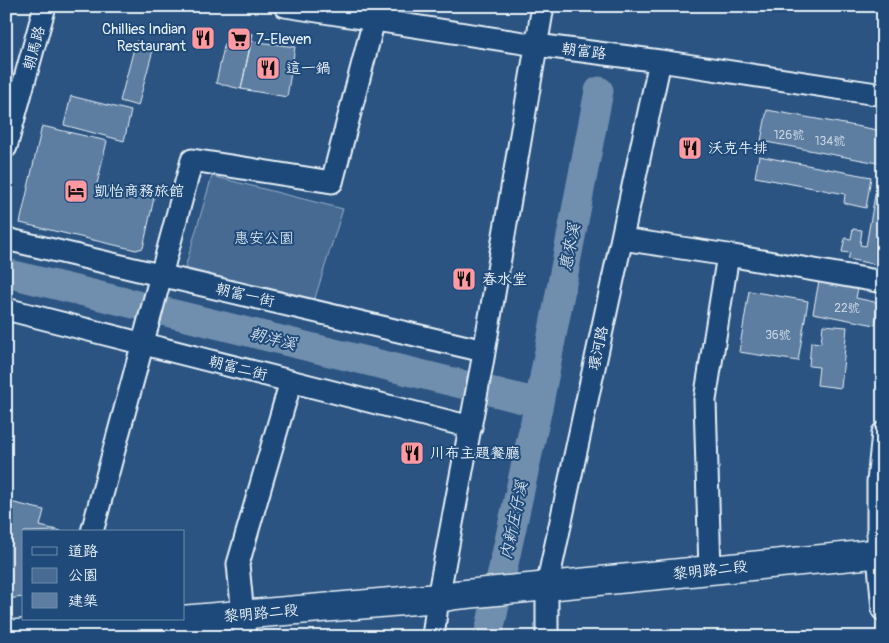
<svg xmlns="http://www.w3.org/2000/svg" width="889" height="643" font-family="Pangolin,'LXGW WenKai TC',sans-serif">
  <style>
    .green { fill: #476b93; stroke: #98aec6 }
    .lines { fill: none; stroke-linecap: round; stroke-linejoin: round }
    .river { stroke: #708ead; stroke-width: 29 }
    .building { fill: #5d7da1; stroke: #e8f1f8 }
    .minor-casing { stroke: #e8f1f8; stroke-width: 25 }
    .major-casing { stroke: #e8f1f8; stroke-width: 31 }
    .minor { stroke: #1f4a7a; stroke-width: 21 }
    .major { stroke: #1f4a7a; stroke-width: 28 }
    .labels { text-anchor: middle; stroke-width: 4; stroke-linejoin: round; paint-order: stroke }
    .number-label { font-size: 12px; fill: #c5d4e2 }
    .poi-label { font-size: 15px; fill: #e8f1f8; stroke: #1f4a7a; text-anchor: start }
    .street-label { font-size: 15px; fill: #e8f1f8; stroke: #1f4a7a }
    .park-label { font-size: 15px; fill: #d0dde9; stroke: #1f4a7a }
    .water-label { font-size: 16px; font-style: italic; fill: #d0dde9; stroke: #1f4a7a }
  </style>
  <rect width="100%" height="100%" fill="#2b5482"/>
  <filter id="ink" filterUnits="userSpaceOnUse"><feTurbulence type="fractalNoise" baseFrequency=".02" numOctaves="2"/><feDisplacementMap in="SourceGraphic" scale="10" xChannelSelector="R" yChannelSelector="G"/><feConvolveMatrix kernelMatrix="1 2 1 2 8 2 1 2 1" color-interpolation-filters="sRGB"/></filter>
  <g filter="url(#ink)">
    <path class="green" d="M212 176 343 209 314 301 185 268Z"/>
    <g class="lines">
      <path class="river" d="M6 273 539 403
        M488 637 539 403 599 91"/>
    </g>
    <path class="building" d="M228 29 253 34 241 89 216 83Z
      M136 41 154 46 138 106 120 101Z
      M251 41 295 47 287 97 241 89Z
      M71 96 131 111 124 141 64 125Z
      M767 110 883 131V164L761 141Z
      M42 126 107 141 97 184 154 198 143 248 136 250 20 223Z
      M759 156 871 177 866 208 844 203 845 194 755 177Z
      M878 178 883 179V266L848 259 850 253 842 252 845 238 851 239 853 229 862 230 860 245 866 246Z
      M819 281 858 288 856 298 879 303 875 325 813 313Z
      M749 291 808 301 798 361 739 352Z
      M823 325 847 327 841 388 817 385 819 367 809 366 811 342 821 343Z
      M6 501 44 510 40 526 61 531 24 532V597L6 599Z"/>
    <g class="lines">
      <g class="minor-casing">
        <path id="minor" d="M285 6 536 45 660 61 883 95
          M6 147 45 6
          M6 239 484 351
          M622 239 728 255 883 282
          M6 309 471 427
          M883 433 878 482V554L883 610
          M92 532 192 160 332 182 374 20
          M710 570 705 400 728 255
          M245 637 238 564 291 381
          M433 637 438 598 482 364 543 6
          M547 637V586L660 61"/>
      </g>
      <g class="major-casing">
        <path id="major" d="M6 635 438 598 456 595 883 553"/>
      </g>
      <use href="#minor" class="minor"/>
      <use href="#major" class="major"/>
    </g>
  </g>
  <defs>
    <g id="restaurant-square" transform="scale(1.25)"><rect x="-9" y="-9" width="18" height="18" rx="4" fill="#ff9aa2" stroke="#1f4a7a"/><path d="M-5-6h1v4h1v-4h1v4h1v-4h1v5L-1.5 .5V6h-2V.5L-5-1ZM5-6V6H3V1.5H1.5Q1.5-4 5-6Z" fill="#111"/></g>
    <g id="supermarket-square" transform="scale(1.25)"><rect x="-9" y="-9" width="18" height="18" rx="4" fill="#ff9aa2" stroke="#1f4a7a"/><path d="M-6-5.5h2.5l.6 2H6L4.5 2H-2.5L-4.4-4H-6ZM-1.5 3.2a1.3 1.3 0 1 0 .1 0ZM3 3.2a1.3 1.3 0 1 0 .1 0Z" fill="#111"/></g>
    <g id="hotel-square" transform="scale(1.25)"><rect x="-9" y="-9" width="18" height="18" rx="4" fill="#ff9aa2" stroke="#1f4a7a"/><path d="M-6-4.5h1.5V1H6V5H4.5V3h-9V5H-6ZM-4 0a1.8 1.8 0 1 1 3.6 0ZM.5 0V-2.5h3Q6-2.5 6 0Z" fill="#111"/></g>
  </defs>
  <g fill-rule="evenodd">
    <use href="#restaurant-square" x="203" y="38"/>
    <use href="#supermarket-square" x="239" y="39"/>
    <use href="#restaurant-square" x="268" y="68"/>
    <use href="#restaurant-square" x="690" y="148"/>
    <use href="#hotel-square" x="76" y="191"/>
    <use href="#restaurant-square" x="464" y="279"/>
    <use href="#restaurant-square" x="412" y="453"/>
  </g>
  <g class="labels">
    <g class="number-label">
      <text x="789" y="139">126號</text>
      <text x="830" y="145">134號</text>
      <text x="847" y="312">22號</text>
      <text x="778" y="339">36號</text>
    </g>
    <g class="poi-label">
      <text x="186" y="34" text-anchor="end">Chillies Indian<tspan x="186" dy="17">Restaurant</tspan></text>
      <text x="256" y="44">7-Eleven</text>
      <text x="286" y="73">這一鍋</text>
      <text x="708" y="153">沃克牛排</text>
      <text x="94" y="196">凱怡商務旅館</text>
      <text x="482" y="284">春水堂</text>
      <text x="430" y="458">川布主題餐廳</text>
    </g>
    <g class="street-label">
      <text transform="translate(34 48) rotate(-75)" y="5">朝馬路</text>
      <text transform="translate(584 51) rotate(7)" y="5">朝富路</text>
      <text transform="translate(245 295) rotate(13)" y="5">朝富一街</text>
      <text transform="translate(598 348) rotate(-78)" y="5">環河路</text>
      <text transform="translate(238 368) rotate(14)" y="5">朝富二街</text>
      <text transform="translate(710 570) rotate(-6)" y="5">黎明路二段</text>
      <text transform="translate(261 613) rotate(-5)" y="5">黎明路二段</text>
    </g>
    <g class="park-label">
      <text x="264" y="243">惠安公園</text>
    </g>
    <g class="water-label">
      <text transform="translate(569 247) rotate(-79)" y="6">惠來溪</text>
      <text transform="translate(273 338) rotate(14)" y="6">朝洋溪</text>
      <text transform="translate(513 520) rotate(-78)" y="6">內新庄仔溪</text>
    </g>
  </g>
  <rect width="889" height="643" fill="none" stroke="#1f4a7a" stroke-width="25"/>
  <rect x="12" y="12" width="864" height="618" fill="none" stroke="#e8f1f8" stroke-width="2" filter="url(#ink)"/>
  <rect x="22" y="530" width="162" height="90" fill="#1f4a7a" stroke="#6f8dac"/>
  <rect x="32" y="547" width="25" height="8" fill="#1f4a7a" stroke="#6f8dac"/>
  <text x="68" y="556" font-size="15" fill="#e8f1f8">道路</text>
  <rect x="32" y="568" width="25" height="15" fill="#476b93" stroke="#6f8dac"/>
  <text x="68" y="580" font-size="15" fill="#e8f1f8">公園</text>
  <rect x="32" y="593" width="25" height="15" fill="#5d7da1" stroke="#6f8dac"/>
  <text x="68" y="606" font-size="15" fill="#e8f1f8">建築</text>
</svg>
